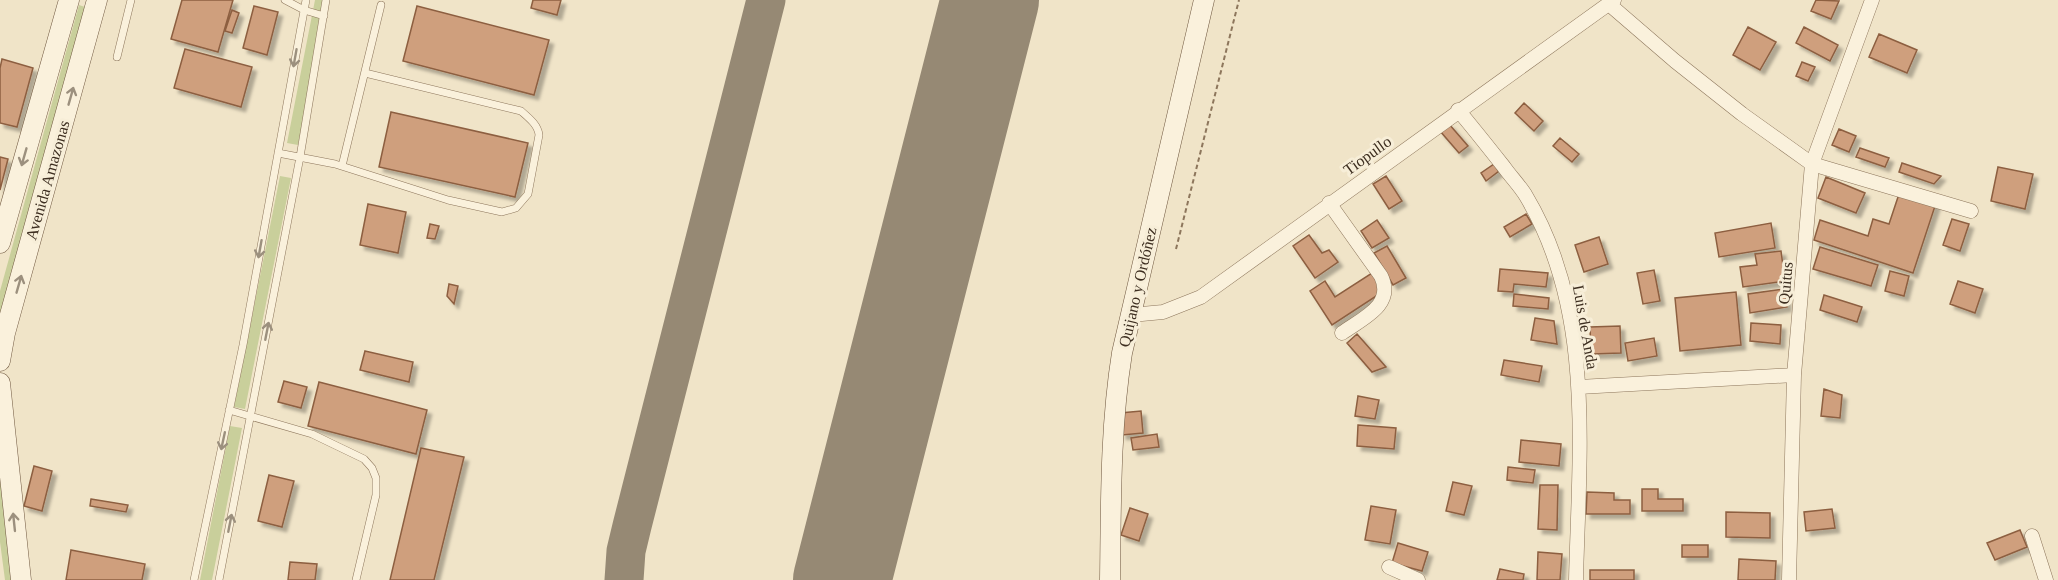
<svg xmlns="http://www.w3.org/2000/svg" width="2058" height="580" font-family="'Times New Roman',serif">
  <style>
    .green { fill: #c9cf9b }
    .lines { fill: none; stroke-linecap: round; stroke-linejoin: round }
    .taxiway { stroke: #968974; stroke-width: 39 }
    .runway { stroke: #968974; stroke-width: 98 }
    .building { fill: #cf9f7d; stroke: #8d5f41; stroke-width: 1.5; filter: url(#shadow) }
    .lane-casing { stroke: #8d765c; stroke-width: 8 }
    .street-casing { stroke: #8d765c; stroke-width: 15 }
    .secondary-casing { stroke: #6f573f; stroke-width: 21 }
    .path { stroke: #8d765c; stroke-width: 2; stroke-dasharray: 4.5 3; stroke-linecap: butt }
    .lane { stroke: #faf1dc; stroke-width: 7 }
    .street { stroke: #faf1dc; stroke-width: 14 }
    .secondary { stroke: #faf1dc; stroke-width: 20 }
    .oneway { stroke: #9c907e }
    .labels { text-anchor: middle; stroke-width: 6; stroke-linejoin: round; paint-order: stroke }
    .street-label { font-size: 16px; fill: #3d2e20; stroke: #f7eed8 }
  </style>
  <defs>
    <filter id="shadow"><feDropShadow dx="4.5" dy="4.5" stdDeviation="1.5" flood-color="#0004"/></filter>
  </defs>
  <rect width="100%" height="100%" fill="#f0e4c8"/>
  <path class="green" d="M315 0H327L298 145 287 143Z
    M79 5 85 7 0 327V291Z
    M280 176 291 178 245 409 234 407Z
    M230 426 242 428 212 580H200Z
    M0 463 15 580H5L0 542Z"/>
  <g class="lines">
    <path class="taxiway" d="M624 580 626 551 632 526 766 0"/>
    <path class="runway" d="M842 580 990 0"/>
  </g>
  <path class="building" d="M182 0H233L218 52 171 39Z
    M533 0H561L557 15 531 8Z
    M1816 0 1839 1 1831 19 1811 11Z
    M254 6 278 12 267 55 243 48Z
    M417 6 549 40 534 95 403 61Z
    M232 10 239 13 232 33 225 31Z
    M1748 27 1776 42 1760 70 1733 55Z
    M1804 27 1838 45 1830 61 1796 43Z
    M1879 34 1917 50 1907 73 1869 57Z
    M185 49 252 67 241 107 174 88Z
    M2 59 33 68 17 127 0 123V68Z
    M1802 62 1815 67 1808 81 1796 76Z
    M1524 103 1543 121 1534 131 1515 113Z
    M391 112 528 143 515 197 379 167Z
    M1449 124 1468 146 1459 153 1440 131Z
    M1839 129 1856 136 1849 152 1832 145Z
    M1560 138 1579 154 1572 162 1553 146Z
    M1860 148 1889 158 1885 167 1856 157Z
    M0 157 8 159 0 190Z
    M1902 163 1941 176 1934 184 1899 172Z
    M1494 164 1499 171 1486 181 1481 173Z
    M1998 167 2033 174 2025 209 1991 201Z
    M1386 176 1402 201 1389 209 1373 184Z
    M1826 177 1865 193 1856 213 1818 198Z
    M1900 191 1936 203 1913 273 1814 240 1820 220 1868 236 1873 219 1889 224Z
    M368 204 406 212 398 253 360 245Z
    M1526 214 1532 224 1510 237 1504 227Z
    M1952 219 1969 224 1960 251 1943 245Z
    M1377 220 1389 238 1372 248 1361 231Z
    M1771 223 1775 248 1719 257 1715 233Z
    M430 224 439 226 435 239 427 238Z
    M1309 235 1322 253 1329 250 1338 262 1315 278 1293 246Z
    M1599 237 1608 264 1584 272 1575 245Z
    M1387 246 1406 278 1393 285 1374 253Z
    M1820 247 1878 265 1871 286 1813 269Z
    M1781 251 1785 281 1743 287 1740 267 1757 265 1755 254Z
    M1500 269 1548 273 1546 287 1514 284 1513 292 1498 291Z
    M1654 270 1660 301 1643 304 1637 273Z
    M1890 271 1909 276 1904 296 1885 291Z
    M1372 273 1384 291 1332 325 1310 291 1325 281 1335 297Z
    M1958 281 1983 289 1975 313 1950 304Z
    M449 284 458 286 454 304 447 296Z
    M1784 289 1787 307 1750 313 1748 294Z
    M1736 292 1741 345 1680 351 1675 298Z
    M1514 294 1549 298 1548 309 1513 306Z
    M1824 295 1862 307 1857 322 1820 310Z
    M1535 318 1554 321 1557 344 1531 340Z
    M1751 323 1781 325 1780 344 1750 341Z
    M1620 326 1621 353 1591 354 1590 327Z
    M1357 334 1386 367 1372 372 1347 343Z
    M1654 338 1657 356 1628 361 1625 343Z
    M365 351 413 362 409 382 360 370Z
    M1504 360 1542 366 1539 382 1501 375Z
    M284 381 307 387 301 408 278 402Z
    M319 382 427 410 416 454 308 426Z
    M1824 389 1842 395 1840 418 1821 416Z
    M1358 396 1379 400 1375 419 1355 416Z
    M1141 411 1143 433 1122 435 1120 413Z
    M1358 425 1396 428 1394 449 1357 446Z
    M1157 434 1159 447 1133 450 1131 438Z
    M1521 440 1561 444 1559 466 1519 462Z
    M421 448 464 457 434 580H390Z
    M34 466 52 471 42 511 24 506Z
    M1508 467 1535 470 1533 483 1507 480Z
    M269 475 294 481 282 527 258 521Z
    M1453 482 1472 486 1464 515 1446 511Z
    M1540 485H1558L1557 530 1538 529Z
    M1642 489H1658V499H1683V511H1642Z
    M1587 492 1614 493V500H1630V514H1586Z
    M91 499 128 505 126 512 90 506Z
    M1371 506 1396 510 1390 544 1365 540Z
    M1130 508 1148 514 1139 541 1121 535Z
    M1832 509 1835 528 1806 531 1804 512Z
    M1726 512 1770 513V538L1726 537Z
    M2020 530 2027 547 1995 560 1987 543Z
    M1398 543 1428 552 1422 571 1392 563Z
    M1682 545H1708V557H1682Z
    M71 550 145 564 142 580H66Z
    M1538 552 1562 554 1560 580H1537Z
    M1739 559 1776 561 1775 580H1738Z
    M290 562 317 564 315 580H288Z
    M1500 569 1524 574 1523 580H1497Z
    M1590 570H1634V580H1590Z"/>
  <g class="lines">
    <g class="lane-casing">
      <path id="lane" d="M285 0 304 10 324 16
        M117 57 131 0
        M278 153 335 164 448 200 502 212 516 208 528 194 539 135C538 125 529 118 521 111L365 73
        M342 166 381 5
        M229 410 312 434 364 459 372 468 376 478V495L356 580
        M194 580 243 345 306 0
        M219 580 300 157 326 0"/>
    </g>
    <g class="street-casing">
      <path id="street" d="M1610 5 1675 61 1742 114 1812 164 1971 211
        M1458 110C1474 129 1489 148 1504 167 1511 177 1520 186 1526 196 1595 311 1579 452 1576 580
        M1329 203 1381 276C1395 305 1363 318 1342 333
        M1131 315 1163 312 1201 297 1614 0
        M1579 387 1794 375
        M2032 536 2046 580
        M1389 567 1418 580
        M1789 580 1794 375 1812 164 1872 0"/>
    </g>
    <g class="secondary-casing">
      <path id="secondary" d="M0 243 69 0
        M0 361 5 333 97 0
        M0 383 21 580
        M1110 580C1111 504 1110 428 1122 353L1204 0"/>
    </g>
    <path class="path" d="M1176 249 1239 0"/>
    <use href="#lane" class="lane"/>
    <use href="#street" class="street"/>
    <use href="#secondary" class="secondary"/>
  </g>
  <defs><path id="oneway-shaft" d="M-6 0H5M1.5-3L5.5 0L1.5 3" fill="none" stroke-width="1.6" stroke-linecap="round" stroke-linejoin="round" transform="scale(1.5)"/></defs>
  <g class="oneway">
    <use href="#oneway-shaft" transform="translate(295 58) rotate(100)"/>
    <use href="#oneway-shaft" transform="translate(71 96) rotate(-74)"/>
    <use href="#oneway-shaft" transform="translate(24 157) rotate(106)"/>
    <use href="#oneway-shaft" transform="translate(260 249) rotate(100)"/>
    <use href="#oneway-shaft" transform="translate(19 284) rotate(-74)"/>
    <use href="#oneway-shaft" transform="translate(267 331) rotate(-79)"/>
    <use href="#oneway-shaft" transform="translate(223 441) rotate(102)"/>
    <use href="#oneway-shaft" transform="translate(14 522) rotate(-96)"/>
    <use href="#oneway-shaft" transform="translate(230 523) rotate(-79)"/>
  </g>
  <g class="labels">
    <g class="street-label">
      <text transform="translate(1367 155) rotate(-36)" y="6">Tiopullo</text>
      <text transform="translate(47 180) rotate(-74)" y="6">Avenida Amazonas</text>
      <text transform="translate(1785 283) rotate(-85)" y="6">Quitus</text>
      <text transform="translate(1137 287) rotate(-77)" y="6">Quijano y Ordóñez</text>
      <text transform="translate(1586 327) rotate(80)" y="6">Luis de Anda</text>
    </g>
  </g>
</svg>
